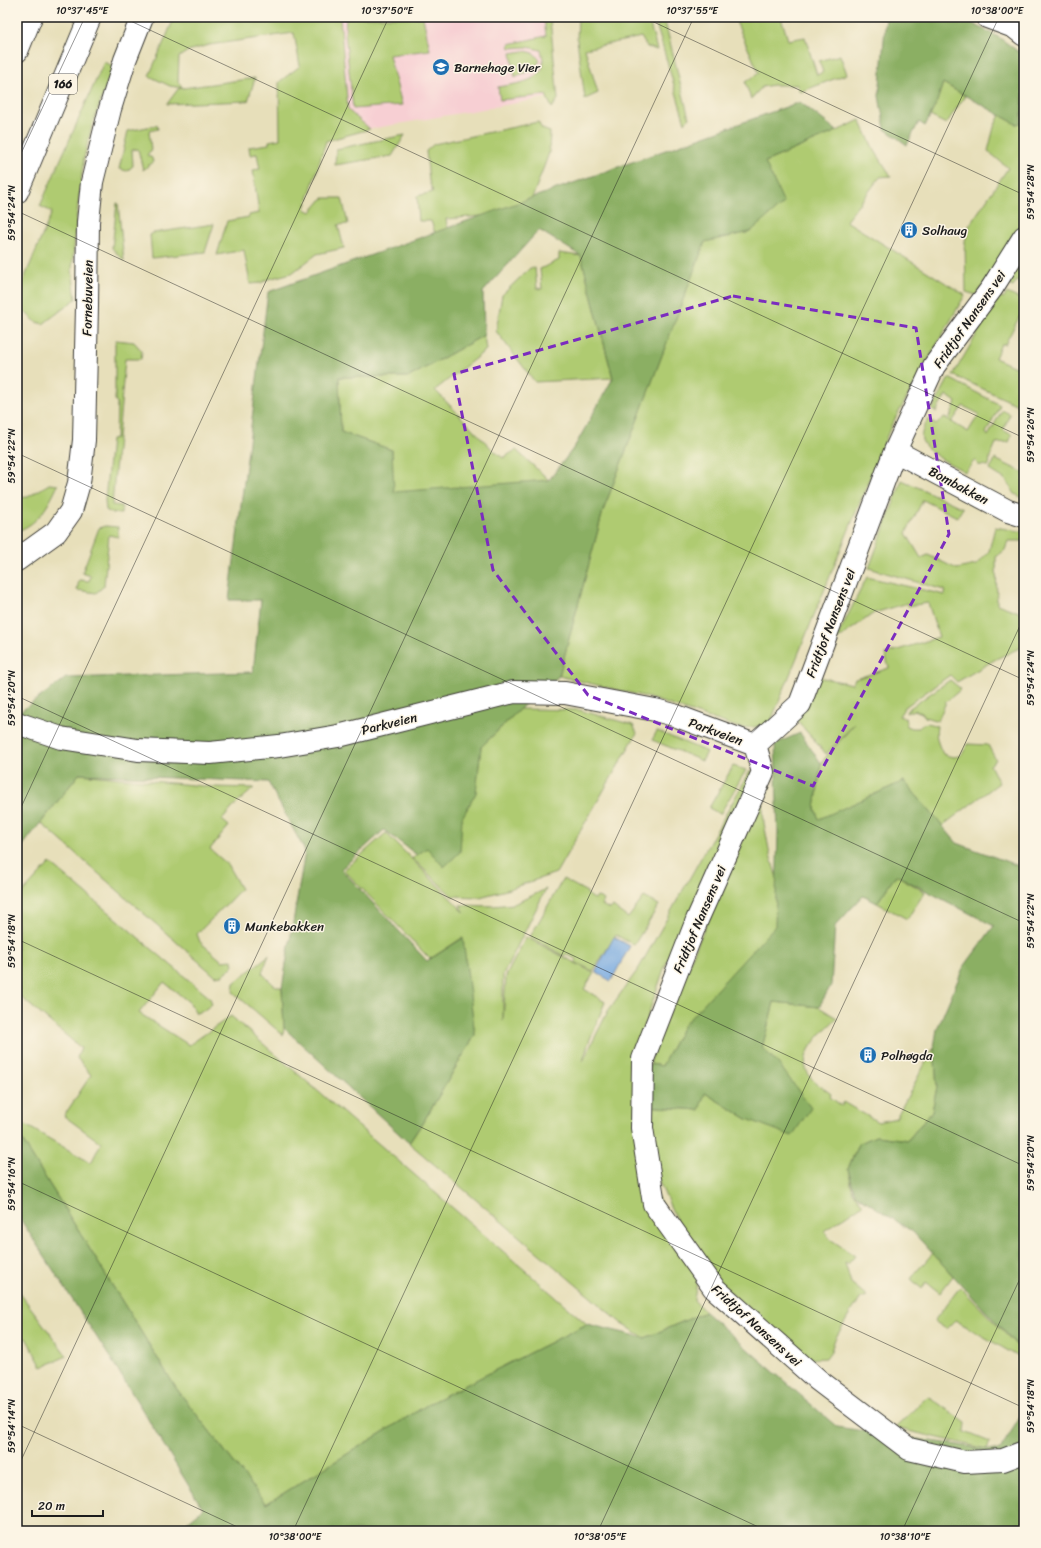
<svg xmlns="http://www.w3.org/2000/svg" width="1041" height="1548" font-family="Sriracha,sans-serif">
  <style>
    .built { fill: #f7cfd3 }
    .green { fill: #afcb71; stroke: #667446; fill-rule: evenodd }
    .forest { fill: #8baf63; stroke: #546640; fill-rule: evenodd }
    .water { fill: #74a8e1; stroke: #48627e }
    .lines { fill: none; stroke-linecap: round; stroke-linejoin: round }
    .minor-casing { stroke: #3a3934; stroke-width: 24 }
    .primary-casing { stroke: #3a3934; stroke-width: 24 }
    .minor { stroke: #fff; stroke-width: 22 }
    .primary { stroke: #fff; stroke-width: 22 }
    .marked { fill: none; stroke: #7b2cbf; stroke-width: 3; stroke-dasharray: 8 5; stroke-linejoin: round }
    .ticks { fill: none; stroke: #1c1c1c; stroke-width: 1; stroke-opacity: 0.45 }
    .labels { text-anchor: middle; stroke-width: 3; stroke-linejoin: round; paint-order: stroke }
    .shield { fill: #fcf5e5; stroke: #5f5d58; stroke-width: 1 }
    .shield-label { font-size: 12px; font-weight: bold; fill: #1c1c1c }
    .poi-label { font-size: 13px; fill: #1c1c1c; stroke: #fcf5e5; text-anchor: start }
    .street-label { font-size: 13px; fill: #1c1c1c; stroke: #fcf5e5 }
    .neatline { fill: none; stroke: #1c1c1c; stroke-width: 1.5 }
    .ticks-label { font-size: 10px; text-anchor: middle; fill: #1c1c1c }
  </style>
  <rect width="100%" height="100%" fill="#fcf5e5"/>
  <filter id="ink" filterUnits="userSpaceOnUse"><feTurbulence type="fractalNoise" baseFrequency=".025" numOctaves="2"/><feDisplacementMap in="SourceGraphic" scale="8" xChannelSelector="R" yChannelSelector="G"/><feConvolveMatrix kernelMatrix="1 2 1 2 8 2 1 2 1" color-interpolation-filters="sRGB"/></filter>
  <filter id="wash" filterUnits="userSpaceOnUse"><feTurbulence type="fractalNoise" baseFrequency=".012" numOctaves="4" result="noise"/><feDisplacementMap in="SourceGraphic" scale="16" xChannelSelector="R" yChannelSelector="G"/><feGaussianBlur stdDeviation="0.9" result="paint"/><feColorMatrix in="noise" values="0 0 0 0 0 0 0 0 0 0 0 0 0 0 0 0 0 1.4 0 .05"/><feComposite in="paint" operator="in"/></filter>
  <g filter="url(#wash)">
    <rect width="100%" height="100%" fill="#e7dfba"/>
    <path class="built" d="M340 17H543L547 37 550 97 325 137Z"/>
    <path class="green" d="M180 17H340L348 110 370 129 326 141 305 209 311 212 323 198H342L348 224 338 225 344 248 317 254 292 273 268 279 261 283 250 284 244 250 217 255 227 221 249 217V215L259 213 253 170 260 169 257 154 250 155 249 147 269 144V141L280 139 279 82 300 66 294 33 209 45 188 51 179 57 178 81 183 88 255 78 248 101 167 104 178 89 183 88 170 86 149 76 173 21Z
      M346 17H423L430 50 389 55 402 105 353 109 345 33Z
      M578 17H648L657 50 647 47 641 37 585 49 598 93 585 99 577 40Z
      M654 17H665L664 18 689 118 685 123Z
      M734 17H781L788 40 805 37 817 75 823 72 819 61 840 55 847 74 800 92 797 85H773L762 87 751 99 745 82 759 73Z
      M544 18 550 19 558 99 552 108 546 95 500 100 498 87C513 84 538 83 543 66 544 62 542 55 541 50L527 47 510 48 509 44 546 36Z
      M523 51C532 52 536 53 540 61L534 69 515 77 511 53Z
      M104 62 113 66 92 126 84 158 77 213 72 270 76 299 43 324 36 322 17 305V296L52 212 40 206Z
      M943 83 965 96 946 124 930 116 936 104Z
      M1024 88V216L1017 236 976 295 966 292 965 241 969 226 1008 168 988 151 994 127 1000 115 1016 124 1021 123Z
      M860 120 872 146 891 176 880 177 846 221 965 295 891 426 769 726 740 728 643 696 559 676 603 511 705 241 750 232 765 162 837 131Z
      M538 122 542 129 550 132 549 153 527 212 446 219 451 253 442 254 431 221H419L417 196 433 192 429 181 426 151 434 144Z
      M157 125 158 129 149 131 151 150 147 155 152 158 153 162 143 170 138 149 132 150 133 166 127 171 119 169 128 131Z
      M405 135 392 156 335 165 336 149Z
      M117 203H118L124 261 112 248Z
      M214 224 205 252 152 258 150 235 153 233Z
      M559 253 581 256 613 378 535 382 496 331 502 295 530 268H535L537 288 542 289 540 269 559 260Z
      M1015 265 1024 271V284L1017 280 1013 287 1007 284Z
      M1007 293 1024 301V315L1021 314 1005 344H1001L995 358 1024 371V408L953 375 999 296 1004 298Z
      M484 335 486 350 435 390 493 450 503 458 516 450 549 480 447 496 393 492 392 450 341 432 339 377H409Z
      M116 340 134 342 142 351 141 359H125L112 505 122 506 121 514 110 513 106 510 105 500 111 439 116 438 117 403 115 400V343Z
      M949 378 1000 405 986 433 988 436 1002 410 1010 414 1003 430 1012 435 1009 442 996 443 990 457 989 466 978 465 975 460 965 472C952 464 927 454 922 440 920 433 925 425 928 419L936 425 944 417 949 420 956 402 946 395 936 412 932 410ZM963 406 979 414 968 432 950 421 952 422Z
      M995 459 1024 473V499L1015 494 1006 480 990 470Z
      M902 480 963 508 957 517 923 500 906 533 921 558 928 555 957 569 976 565 989 551 995 527 1024 532V541H1008L1005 550 996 557 997 604 1024 614V646L996 659 957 682 950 675 905 707 899 716 905 718 907 726 912 728H919C925 721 929 723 937 726 935 737 938 744 943 754 955 759 963 758 967 744L988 745 996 760 990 765 999 783 942 826 904 781 819 820 815 809 821 763 855 723 826 754 795 718 818 677 852 684 855 679 889 668 885 654 939 637 928 603 908 606V603L874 613 835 641 867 577 945 595 944 590 869 568Z
      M49 484 58 485C49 504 39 524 17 531V498L28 497Z
      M105 526 118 527V537L109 535 104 586 96 593 77 590 79 580 89 581 91 576 82 573 99 528Z
      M950 680 961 689 946 702 938 721 925 717 922 713 914 710 906 713 907 710Z
      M520 709 579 710 633 725 637 733 556 873 506 890 480 897 452 896 412 858 458 824 471 801 477 780 481 747Z
      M657 731 707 752 702 761 652 740Z
      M733 766 746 770 720 814 709 808Z
      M750 771 758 775 711 875 665 966 646 1021 635 1059 638 1159 698 1276 694 1300 705 1312 645 1338 621 1323 409 1143 425 1119 475 1035 462 938 430 959 344 870 386 833 465 913 460 905 493 906 514 904 546 889 503 975V1021L506 976 526 937 594 973 584 989 605 1002 588 1044 583 1061 608 1011 639 968Z
      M79 774 213 787 254 788 236 804 222 820 229 826 210 849 227 864 241 889 197 934 200 942 222 961 232 960 233 966 223 975 215 976 41 823Z
      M762 796 764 823 770 855 788 915 683 1026 662 1066 650 1064 656 1040Z
      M50 863 210 998 212 1004 203 1011 196 1013 190 1003 164 982 139 1013 189 1045 231 1016 587 1324 432 1402 266 1504 176 1388 17 1132V1120L91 1163 101 1143 64 1116 91 1075 77 1058 81 1048 17 994V899Z
      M896 875 925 892 907 919 877 903Z
      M563 879 587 892V894L594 899 598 897 604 900 602 905 609 909 613 907 628 918 644 897 659 905 634 945 616 935 593 971 575 962 576 959 566 954 564 956 530 937Z
      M269 955 262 973 274 985 282 988 284 1028 283 1035 233 992 234 983Z
      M774 1002 819 1007 837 1018C822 1033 793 1056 811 1078 816 1084 825 1089 831 1094L830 1097 842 1106 843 1102 878 1122 896 1118 934 1047 937 1087 932 1111 908 1140 876 1136 858 1144 848 1169 853 1193 863 1204 824 1231 830 1239 855 1256 848 1264 845 1263 851 1283 867 1296 861 1298 851 1312 835 1339 831 1351 826 1358 808 1359 728 1291 685 1239 657 1177 646 1106 698 1110 705 1093 747 1119 778 1063 762 1048Z
      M933 1253 953 1276 940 1293 926 1282 922 1289 911 1279 916 1272Z
      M960 1287 1024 1353V1360L955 1320 946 1329 934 1321Z
      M17 1289 22 1296 67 1356 42 1367 26 1338 17 1343Z
      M928 1396 966 1423 965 1432 990 1442 987 1449 895 1428Z"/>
    <path class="forest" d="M886 17H960L1000 38 1024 56V88L1021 123 1016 124 943 83 936 104 925 126 919 122 907 145 885 129 879 96Z
      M800 102 837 131 765 162 784 203 750 232 705 242 603 511 559 676 527 702 481 747 476 793 462 818 460 852 444 867 427 848 417 855 384 830 341 869 427 961 463 938 475 1035 425 1119 409 1143 284 1028 282 988 305 851 268 782 79 774 17 853V714L66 678 253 672 261 600H229L268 292ZM539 230 581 256 613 378 575 446 549 480 394 492 392 450 341 432 339 377H409L484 335 483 292Z
      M800 733 821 763 815 809 819 819 904 781 957 843 1024 868V1353L913 1232 855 1194 848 1169 858 1144 876 1136 908 1140 932 1111 937 1087 934 1047 937 1029 963 968 994 926 896 875 877 903 863 896 835 926 831 985 819 1007 774 1002 762 1048 778 1063 811 1108 792 1136 747 1119 705 1093 699 1110 646 1106 650 1064 662 1066 683 1026 775 926 778 833 775 744Z
      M17 1132 176 1388 266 1504 432 1402 587 1324 645 1338 705 1312 837 1427 999 1451 1024 1411V1531H177L203 1509 116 1367 17 1214Z"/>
    <path class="water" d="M614 937 630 946 611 981 595 972Z"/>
  </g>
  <g filter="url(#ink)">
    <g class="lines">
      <g class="minor-casing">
        <path id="minor" d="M987 17 1014 27 1024 35
          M895 451 1008 511 1024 516
          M17 560 56 532 71 511 79 483 84 440 87 306 88 222 92 182 110 109 125 60 142 17
          M17 723 61 738 138 750 210 753 279 746 338 736 514 692 565 693 655 710 674 715 755 745
          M755 745 763 772 697 920 643 1059 642 1128 654 1204 714 1288 818 1380 909 1449 965 1462 1003 1460 1024 1452
          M755 745 800 704 895 451 934 366 992 288 1024 237"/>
      </g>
      <g class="primary-casing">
        <path id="primary" d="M17 51 31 17
          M17 192 90 17"/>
      </g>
      <use href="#minor" class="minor"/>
      <use href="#primary" class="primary"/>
    </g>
  </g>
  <path class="marked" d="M733 296 916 328 949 534 813 786 588 695 493 570 454 374Z"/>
  <path class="ticks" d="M122 17 1024 438M643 17 1024 195M17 162 85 17M17 211 1024 680M17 453 1024 923M17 696 1024 1166M17 816 389 17M17 939 1024 1408M17 1181 767 1531M17 1424 246 1531M17 1469 694 17M293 1531 999 17M598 1531 1024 617M902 1531 1024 1270"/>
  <defs>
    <g id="school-disc" transform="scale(0.9)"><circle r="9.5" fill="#1f6fb2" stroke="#fcf5e5"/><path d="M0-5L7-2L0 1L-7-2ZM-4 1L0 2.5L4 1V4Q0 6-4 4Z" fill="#fff"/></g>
    <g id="building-disc" transform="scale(0.9)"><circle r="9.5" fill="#1f6fb2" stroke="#fcf5e5"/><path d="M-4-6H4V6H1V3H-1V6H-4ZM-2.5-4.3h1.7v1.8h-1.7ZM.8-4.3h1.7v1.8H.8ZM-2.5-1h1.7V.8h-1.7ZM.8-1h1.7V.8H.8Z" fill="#fff"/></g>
  </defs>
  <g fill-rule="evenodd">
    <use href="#school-disc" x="441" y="67"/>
    <use href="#building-disc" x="909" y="230"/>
    <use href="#building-disc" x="232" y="926"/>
    <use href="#building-disc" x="868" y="1055"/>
  </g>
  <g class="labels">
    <rect class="shield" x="49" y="74" width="28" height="20" rx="3"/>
    <g class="shield-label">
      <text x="63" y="88">166</text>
    </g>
    <g class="poi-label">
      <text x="454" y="72">Barnehage Vier</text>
      <text x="922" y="235">Solhaug</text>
      <text x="245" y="931">Munkebakken</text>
      <text x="881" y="1060">Polhøgda</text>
    </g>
    <g class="street-label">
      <text transform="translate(87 298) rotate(-89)" y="5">Fornebuveien</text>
      <text transform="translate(969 319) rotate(-55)" y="5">Fridtjof Nansens vei</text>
      <text transform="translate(959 485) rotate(28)" y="5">Bombakken</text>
      <text transform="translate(830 623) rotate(-69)" y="5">Fridtjof Nansens vei</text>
      <text transform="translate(389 723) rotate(-14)" y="5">Parkveien</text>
      <text transform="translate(716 731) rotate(20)" y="5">Parkveien</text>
      <text transform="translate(699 919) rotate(-67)" y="5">Fridtjof Nansens vei</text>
      <text transform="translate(757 1325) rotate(42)" y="5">Fridtjof Nansens vei</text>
    </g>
  </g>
  <rect width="1041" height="1548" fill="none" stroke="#fcf5e5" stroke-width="44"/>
  <path d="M32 1510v6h71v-6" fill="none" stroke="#1c1c1c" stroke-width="2"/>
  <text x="38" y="1510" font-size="12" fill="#1c1c1c" stroke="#fcf5e5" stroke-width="3" paint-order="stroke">20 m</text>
  <rect x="22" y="22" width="997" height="1504" class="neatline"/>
  <g class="ticks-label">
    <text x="82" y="14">10°37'45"E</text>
    <text x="387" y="14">10°37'50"E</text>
    <text x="692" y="14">10°37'55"E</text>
    <text x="997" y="14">10°38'00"E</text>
    <text transform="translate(1030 192) rotate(-90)" y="4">59°54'28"N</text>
    <text transform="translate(11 213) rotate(-90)" y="4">59°54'24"N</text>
    <text transform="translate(1030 435) rotate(-90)" y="4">59°54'26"N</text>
    <text transform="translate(11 456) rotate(-90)" y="4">59°54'22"N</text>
    <text transform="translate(1030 678) rotate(-90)" y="4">59°54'24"N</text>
    <text transform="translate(11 698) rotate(-90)" y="4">59°54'20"N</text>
    <text transform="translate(1030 921) rotate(-90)" y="4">59°54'22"N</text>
    <text transform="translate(11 941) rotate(-90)" y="4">59°54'18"N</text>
    <text transform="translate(1030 1163) rotate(-90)" y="4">59°54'20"N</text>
    <text transform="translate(11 1184) rotate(-90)" y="4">59°54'16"N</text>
    <text transform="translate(1030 1406) rotate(-90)" y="4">59°54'18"N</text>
    <text transform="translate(11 1426) rotate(-90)" y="4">59°54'14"N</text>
    <text x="295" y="1540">10°38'00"E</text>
    <text x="600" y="1540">10°38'05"E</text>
    <text x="905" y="1540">10°38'10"E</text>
  </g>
</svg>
